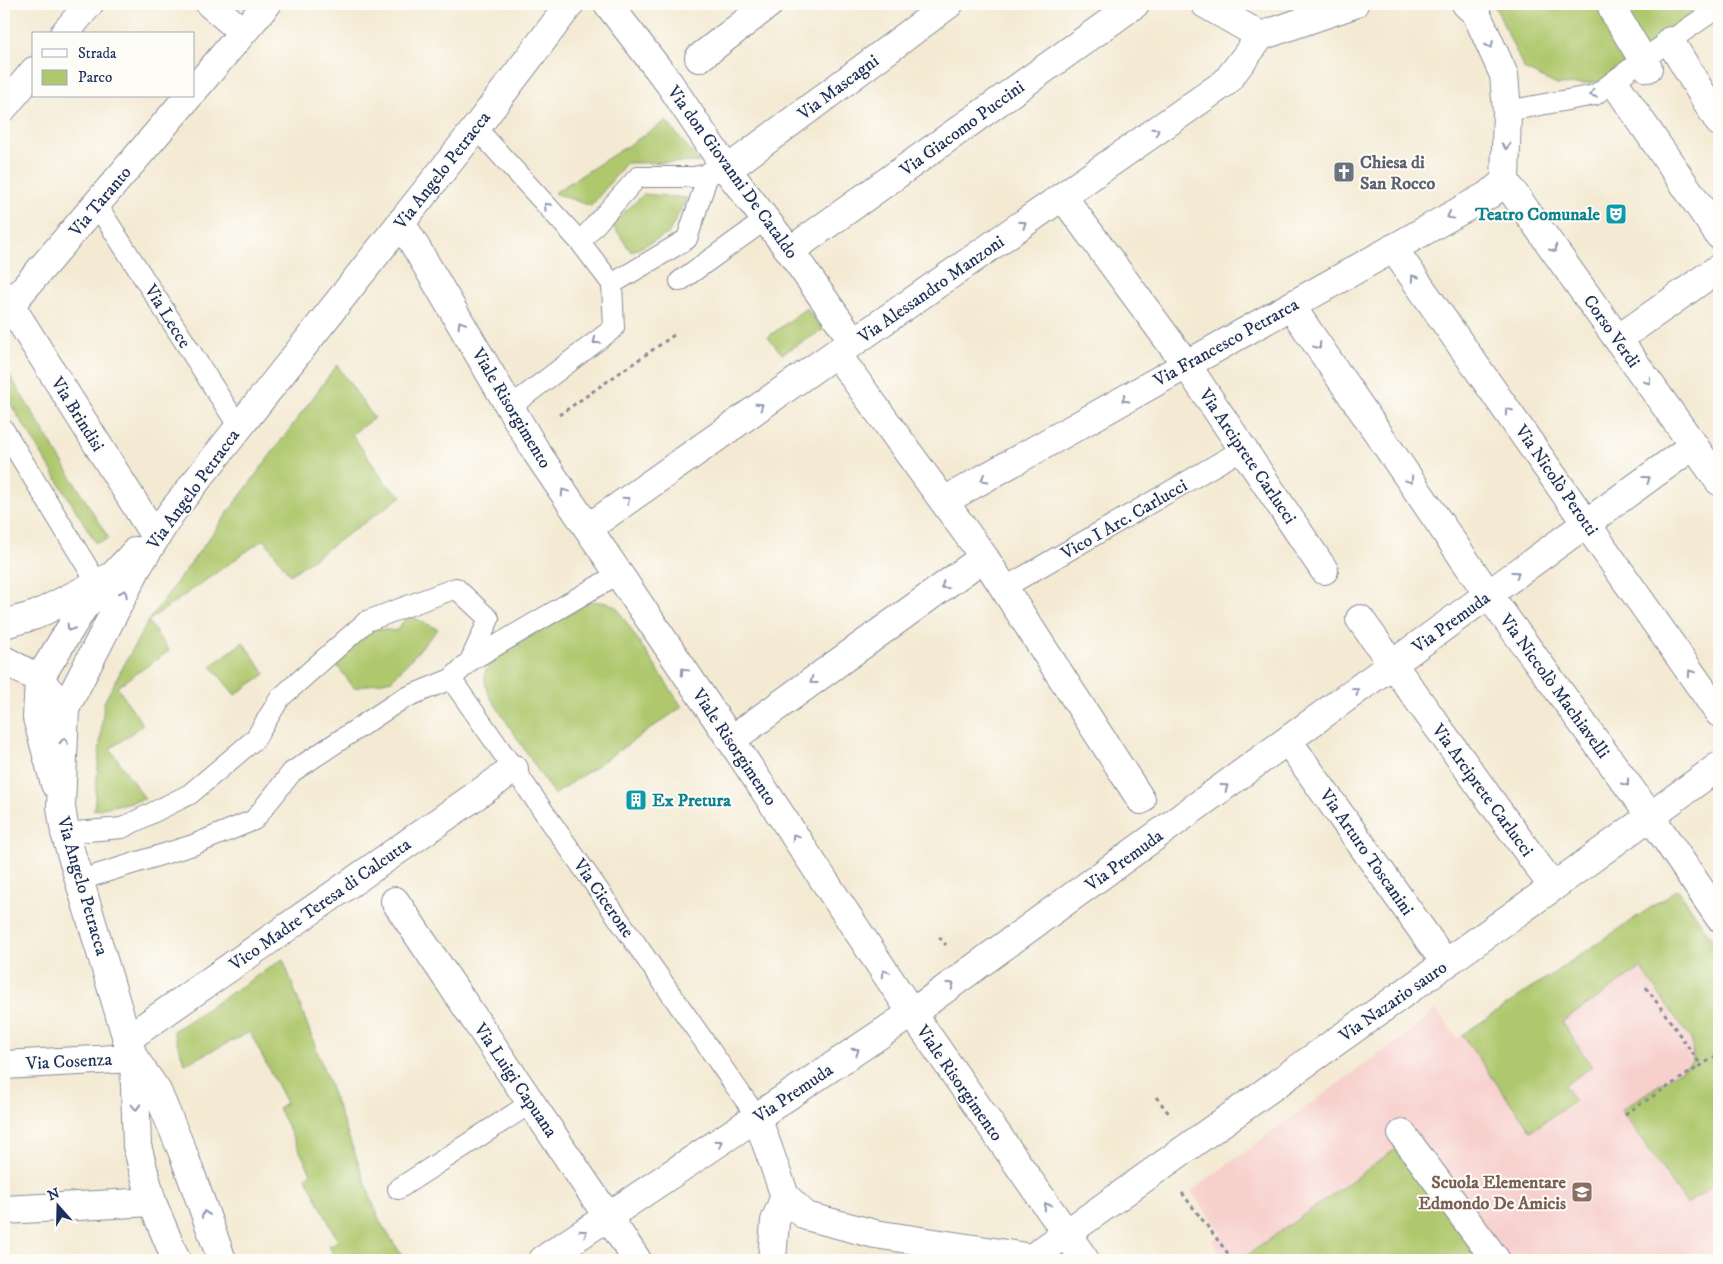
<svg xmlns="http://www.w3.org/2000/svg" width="1723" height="1264" font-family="'IM FELL DW Pica',serif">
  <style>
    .built { fill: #f7d0cd }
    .green { fill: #afc86d; stroke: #657c66 }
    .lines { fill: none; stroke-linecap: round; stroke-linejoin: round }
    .service-casing { stroke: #888c98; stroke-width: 22 }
    .pedestrian-casing { stroke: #888c98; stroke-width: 30 }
    .minor-casing { stroke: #888c98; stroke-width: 30 }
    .tertiary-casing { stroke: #888c98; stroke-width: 30 }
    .path { stroke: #888c98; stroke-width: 3; stroke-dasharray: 4 4; stroke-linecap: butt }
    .service { stroke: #fff; stroke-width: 20 }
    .pedestrian { stroke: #fff; stroke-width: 28 }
    .minor { stroke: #fff; stroke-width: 28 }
    .tertiary { stroke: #fff; stroke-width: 28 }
    .oneway { stroke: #8d97ae }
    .labels { text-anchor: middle; stroke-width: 4; stroke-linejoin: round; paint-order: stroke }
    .street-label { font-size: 18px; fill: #1b2f5e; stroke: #fdfcf7 }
    .worship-label { font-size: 18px; font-weight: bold; fill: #5b616d; stroke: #fdfcf7; text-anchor: start }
    .culture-label { font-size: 18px; font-weight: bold; fill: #0d838f; stroke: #fdfcf7; text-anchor: end }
    .education-label { font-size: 18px; font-weight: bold; fill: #785e54; stroke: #fdfcf7; text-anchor: end }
  </style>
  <rect width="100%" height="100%" fill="#fdfcf7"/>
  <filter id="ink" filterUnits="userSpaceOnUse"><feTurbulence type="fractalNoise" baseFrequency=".02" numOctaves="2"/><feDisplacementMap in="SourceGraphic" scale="10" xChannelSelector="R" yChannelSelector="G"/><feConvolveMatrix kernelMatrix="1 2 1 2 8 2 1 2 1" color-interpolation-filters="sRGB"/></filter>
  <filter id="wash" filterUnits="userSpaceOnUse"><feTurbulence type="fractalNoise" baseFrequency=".0096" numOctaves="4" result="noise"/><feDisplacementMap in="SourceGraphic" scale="20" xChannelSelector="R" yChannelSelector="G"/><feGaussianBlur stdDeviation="1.12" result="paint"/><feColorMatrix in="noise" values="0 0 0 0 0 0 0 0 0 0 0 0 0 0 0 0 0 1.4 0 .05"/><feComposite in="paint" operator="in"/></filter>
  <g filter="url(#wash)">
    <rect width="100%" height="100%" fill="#f4ead3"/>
    <path class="built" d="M1678 889 1719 950V1260H1226L1212 1241 1221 1233 1191 1191 1424 1021 1435 1008 1457 1038Z"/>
    <path class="green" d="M1494 4H1714L1601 81 1582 84 1557 85 1524 69Z
      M666 121 700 162 626 163 591 206 554 193Z
      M644 194 687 198 668 234 631 252 612 224Z
      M806 308 823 330 782 354 768 337Z
      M337 365 374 418 352 434 386 484 402 496 290 575 264 539 148 621 169 651 117 687 143 725 110 749 145 799 94 810 104 702 148 621Z
      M4 366 109 539 96 543 4 393Z
      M590 601 609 603 617 608 682 707 554 795 489 695C483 679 483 671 494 658Z
      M408 615 438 629 392 680 354 688 333 660 370 628 396 631Z
      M243 642 265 674 235 695 211 666Z
      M1678 889 1719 950V1181L1687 1204 1621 1110 1693 1062 1692 1041 1641 968 1562 1022 1592 1067 1564 1085 1575 1101 1531 1131 1462 1035Z
      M283 959 380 1222 405 1260H336L329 1246 338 1241 306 1177 311 1173 278 1108 286 1103 250 1032 185 1064 173 1031Z
      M1400 1146 1483 1260 1242 1259Z"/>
  </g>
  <g filter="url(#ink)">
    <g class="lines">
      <g class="service-casing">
        <path id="service" d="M1507 111 1595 95 1642 60 1719 7
          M476 128 580 242 612 284 614 328 510 407
          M97 205 239 427
          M580 242 638 177H694L727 170
          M680 281 765 220
          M612 284 687 239 709 172
          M4 430 97 583
          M1004 588 1243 449
          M470 661 618 574
          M451 679 757 1117
          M65 833 122 828 190 794 255 739 280 698 367 621 456 588 489 619 470 661 451 679 402 699 292 772 254 820 193 845 80 880
          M398 1189 531 1103"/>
      </g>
      <g class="pedestrian-casing">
        <path id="pedestrian" d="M1611 4 1614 12 1648 68
          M1619 89 1719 235
          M127 1039 514 769
          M1402 1134 1496 1260"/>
      </g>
      <g class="minor-casing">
        <path id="minor" d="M210 4 243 32
          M608 4 669 83 727 170 790 251 854 342
          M64 34 89 4
          M1670 41 1719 122
          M699 58 769 4
          M194 90 267 4
          M4 107 34 71
          M727 170 949 4
          M1063 197 1186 364 1324 570
          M401 222 537 453 731 740 912 1013 1085 1260
          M1393 248 1719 713
          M790 251 1135 4
          M4 295 153 533
          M10 305 189 96
          M1291 306 1488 594 1651 817 1719 917
          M1618 339 1719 268
          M836 353 984 557 1141 800
          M944 501 1490 194 1505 181
          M588 528 836 353 854 342 1226 82 1261 36
          M1360 619 1553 887
          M4 624 36 615 112 576
          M4 660 39 679 65 709
          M731 740 984 557
          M1288 741 1446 964
          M395 901 637 1260
          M4 1065 134 1058
          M757 1117 785 1196 806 1216 875 1234 1032 1258 1553 887 1719 766
          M4 1210 152 1202
          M543 1260 912 1013 1694 445
          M772 1260 775 1221 785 1196"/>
      </g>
      <g class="tertiary-casing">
        <path id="tertiary" d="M1205 4 1261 36 1354 4
          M1466 4 1476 13 1504 75 1507 111 1505 181 1719 481
          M55 784 37 718 39 679 83 608 136 551
          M134 1058 137 1146 152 1202 176 1260
          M222 1260 183 1153 157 1091 134 1058 127 1039 65 833 61 807 65 709 138 566 171 513 476 128 570 4"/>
      </g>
      <path class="path" d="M559 415 674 335
        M939 937 946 945
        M1646 987 1701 1065
        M1156 1097 1171 1116
        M1625 1114 1719 1054
        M1182 1193 1233 1260"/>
      <use href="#service" class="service"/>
      <use href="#pedestrian" class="pedestrian"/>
      <use href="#minor" class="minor"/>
      <use href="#tertiary" class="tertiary"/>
    </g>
    <defs><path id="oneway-chevron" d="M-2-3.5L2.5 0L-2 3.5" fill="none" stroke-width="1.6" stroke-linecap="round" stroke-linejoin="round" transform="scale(1.25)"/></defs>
    <g class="oneway">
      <use href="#oneway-chevron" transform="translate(1490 45) rotate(65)"/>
      <use href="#oneway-chevron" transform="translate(1593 94) rotate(159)"/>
      <use href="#oneway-chevron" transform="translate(1156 131) rotate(-35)"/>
      <use href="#oneway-chevron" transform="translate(1506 146) rotate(91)"/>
      <use href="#oneway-chevron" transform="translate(547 206) rotate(-133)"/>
      <use href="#oneway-chevron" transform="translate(1450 216) rotate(151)"/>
      <use href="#oneway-chevron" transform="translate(1023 224) rotate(-35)"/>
      <use href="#oneway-chevron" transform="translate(1554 249) rotate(55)"/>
      <use href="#oneway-chevron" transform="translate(1414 278) rotate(-125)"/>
      <use href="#oneway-chevron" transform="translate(461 324) rotate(-121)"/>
      <use href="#oneway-chevron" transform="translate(596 341) rotate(143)"/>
      <use href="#oneway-chevron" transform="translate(1318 346) rotate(56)"/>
      <use href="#oneway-chevron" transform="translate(1648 381) rotate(54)"/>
      <use href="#oneway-chevron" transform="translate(1125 399) rotate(150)"/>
      <use href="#oneway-chevron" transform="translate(760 406) rotate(-35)"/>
      <use href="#oneway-chevron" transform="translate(1508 411) rotate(-125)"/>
      <use href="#oneway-chevron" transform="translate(984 479) rotate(150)"/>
      <use href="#oneway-chevron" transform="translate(1647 479) rotate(-36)"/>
      <use href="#oneway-chevron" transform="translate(1410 480) rotate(56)"/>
      <use href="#oneway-chevron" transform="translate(564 492) rotate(-124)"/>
      <use href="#oneway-chevron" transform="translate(627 500) rotate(-35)"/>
      <use href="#oneway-chevron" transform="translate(1516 574) rotate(-36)"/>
      <use href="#oneway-chevron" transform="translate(944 586) rotate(144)"/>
      <use href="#oneway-chevron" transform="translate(124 593) rotate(-63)"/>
      <use href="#oneway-chevron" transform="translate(70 628) rotate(122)"/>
      <use href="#oneway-chevron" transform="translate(684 671) rotate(-124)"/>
      <use href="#oneway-chevron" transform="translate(1691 673) rotate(-125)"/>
      <use href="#oneway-chevron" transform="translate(813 681) rotate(144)"/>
      <use href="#oneway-chevron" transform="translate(1356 691) rotate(-36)"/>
      <use href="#oneway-chevron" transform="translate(64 741) rotate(-87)"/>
      <use href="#oneway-chevron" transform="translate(1626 783) rotate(54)"/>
      <use href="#oneway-chevron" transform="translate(1225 787) rotate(-36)"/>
      <use href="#oneway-chevron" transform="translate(795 837) rotate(-124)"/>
      <use href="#oneway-chevron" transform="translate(885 973) rotate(-124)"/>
      <use href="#oneway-chevron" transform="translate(951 985) rotate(-36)"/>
      <use href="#oneway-chevron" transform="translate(856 1051) rotate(-34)"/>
      <use href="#oneway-chevron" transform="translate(136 1107) rotate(88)"/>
      <use href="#oneway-chevron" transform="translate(719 1143) rotate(-34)"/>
      <use href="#oneway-chevron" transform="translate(1047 1206) rotate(-125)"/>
      <use href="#oneway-chevron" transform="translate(205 1214) rotate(-110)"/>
      <use href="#oneway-chevron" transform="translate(584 1233) rotate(-34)"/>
    </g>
  </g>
  <defs>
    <g id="church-square" transform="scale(1.125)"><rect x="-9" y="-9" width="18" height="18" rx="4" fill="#6b7280" stroke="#fdfcf7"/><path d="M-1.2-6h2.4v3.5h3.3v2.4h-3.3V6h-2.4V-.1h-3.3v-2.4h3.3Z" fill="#fff"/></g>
    <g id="theatre-square" transform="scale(1.125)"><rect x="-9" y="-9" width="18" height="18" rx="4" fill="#0f9aa8" stroke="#fdfcf7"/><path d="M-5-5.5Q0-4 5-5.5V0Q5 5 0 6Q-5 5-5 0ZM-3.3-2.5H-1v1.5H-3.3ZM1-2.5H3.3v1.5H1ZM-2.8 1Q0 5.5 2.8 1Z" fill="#fff"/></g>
    <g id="building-square" transform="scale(1.125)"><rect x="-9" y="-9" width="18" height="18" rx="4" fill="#0f9aa8" stroke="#fdfcf7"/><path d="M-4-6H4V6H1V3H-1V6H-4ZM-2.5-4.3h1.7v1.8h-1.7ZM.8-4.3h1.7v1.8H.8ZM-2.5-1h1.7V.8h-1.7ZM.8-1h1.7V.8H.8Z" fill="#fff"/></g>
    <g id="school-square" transform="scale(1.125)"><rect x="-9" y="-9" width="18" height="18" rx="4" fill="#8d6e63" stroke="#fdfcf7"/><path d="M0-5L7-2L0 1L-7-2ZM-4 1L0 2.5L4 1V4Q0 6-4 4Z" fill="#fff"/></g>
  </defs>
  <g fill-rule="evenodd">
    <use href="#church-square" x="1344" y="172"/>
    <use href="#theatre-square" x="1616" y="214"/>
    <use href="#building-square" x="636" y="800"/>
    <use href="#school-square" x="1582" y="1192"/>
  </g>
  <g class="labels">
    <g class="street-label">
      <text transform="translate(838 87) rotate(-37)" y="6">Via Mascagni</text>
      <text transform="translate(962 128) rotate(-36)" y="6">Via Giacomo Puccini</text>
      <text transform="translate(442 170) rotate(-52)" y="6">Via Angelo Petracca</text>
      <text transform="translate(733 172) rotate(54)" y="6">Via don Giovanni De Cataldo</text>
      <text transform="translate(100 201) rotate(-50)" y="6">Via Taranto</text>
      <text transform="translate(931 289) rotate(-35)" y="6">Via Alessandro Manzoni</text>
      <text transform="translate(168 316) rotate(58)" y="6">Via Lecce</text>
      <text transform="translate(1612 331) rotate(55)" y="6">Corso Verdi</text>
      <text transform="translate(1226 342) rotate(-29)" y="6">Via Francesco Petrarca</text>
      <text transform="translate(512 408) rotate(59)" y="6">Viale Risorgimento</text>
      <text transform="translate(78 414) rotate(58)" y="6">Via Brindisi</text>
      <text transform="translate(1248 456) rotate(56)" y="6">Via Arciprete Carlucci</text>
      <text transform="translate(1557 480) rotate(55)" y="6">Via Nicolò Perotti</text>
      <text transform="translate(193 489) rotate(-54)" y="6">Via Angelo Petracca</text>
      <text transform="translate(1124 519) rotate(-30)" y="6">Vico I Arc. Carlucci</text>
      <text transform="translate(1451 622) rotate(-36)" y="6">Via Premuda</text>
      <text transform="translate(1555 686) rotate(54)" y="6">Via Niccolò Machiavelli</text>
      <text transform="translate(735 747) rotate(56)" y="6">Viale Risorgimento</text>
      <text transform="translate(1483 790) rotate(54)" y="6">Via Arciprete Carlucci</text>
      <text transform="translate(1367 852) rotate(55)" y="6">Via Arturo Toscanini</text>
      <text transform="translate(1124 860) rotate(-36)" y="6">Via Premuda</text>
      <text transform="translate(83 886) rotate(74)" y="6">Via Angelo Petracca</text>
      <text transform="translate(604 898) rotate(55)" y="6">Via Cicerone</text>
      <text transform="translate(320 904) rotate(-35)" y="6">Vico Madre Teresa di Calcutta</text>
      <text transform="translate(1393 1001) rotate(-35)" y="6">Via Nazario sauro</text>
      <text transform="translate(69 1061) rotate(-3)" y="6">Via Cosenza</text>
      <text transform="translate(516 1080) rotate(56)" y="6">Via Luigi Capuana</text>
      <text transform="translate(960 1083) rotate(55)" y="6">Viale Risorgimento</text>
      <text transform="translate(793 1093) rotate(-34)" y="6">Via Premuda</text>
    </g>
    <g class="worship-label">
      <text x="1360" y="168">Chiesa di<tspan x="1360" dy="21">San Rocco</tspan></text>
    </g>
    <g class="culture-label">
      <text x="1600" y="220">Teatro Comunale</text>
      <text x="652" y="806" text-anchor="start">Ex Pretura</text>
    </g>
    <g class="education-label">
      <text x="1566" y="1188">Scuola Elementare<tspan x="1566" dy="21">Edmondo De Amicis</tspan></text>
    </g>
  </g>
  <rect width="1723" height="1264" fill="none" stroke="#fdfcf7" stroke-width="20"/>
  <rect x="32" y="32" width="162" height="65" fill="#fdfcf7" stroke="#a3aaba"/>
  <rect x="42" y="49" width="25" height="8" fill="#ffffff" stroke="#a3aaba"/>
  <text x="78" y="58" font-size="15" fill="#1b2f5e">Strada</text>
  <rect x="42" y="70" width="25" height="15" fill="#afc86d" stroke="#a3aaba"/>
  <text x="78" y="82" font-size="15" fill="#1b2f5e">Parco</text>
  <g transform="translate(58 1206) rotate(340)" stroke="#fdfcf7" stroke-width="4" paint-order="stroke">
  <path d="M0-4L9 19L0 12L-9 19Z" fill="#1b2f5e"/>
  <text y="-8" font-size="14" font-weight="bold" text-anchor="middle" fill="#1b2f5e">N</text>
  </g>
</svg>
